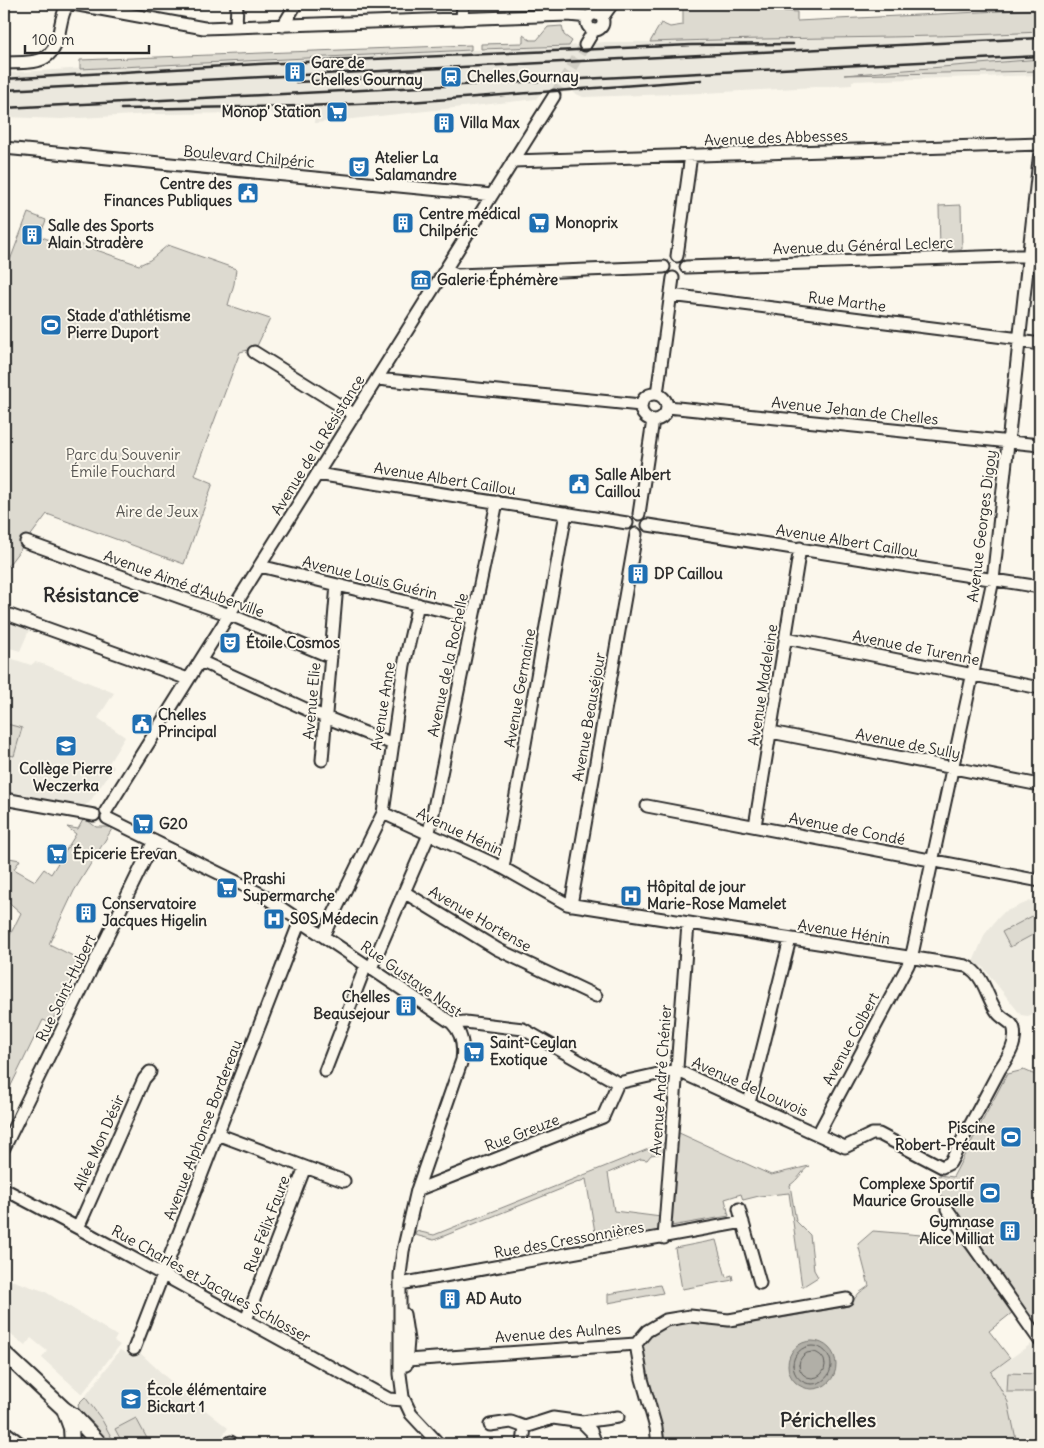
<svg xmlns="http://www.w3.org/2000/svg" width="1044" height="1448" font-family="Delius,sans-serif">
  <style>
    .built { fill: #ebe8de }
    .green { fill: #dddad0; stroke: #84827e }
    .water { fill: #b1afa7; stroke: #7b7a75 }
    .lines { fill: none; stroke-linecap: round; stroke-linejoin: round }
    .shore { stroke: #61605d; stroke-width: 1 }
    .minor-tunnel { stroke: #d1cec5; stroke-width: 11; stroke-dasharray: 11 5.5; stroke-linecap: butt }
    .minor-casing { stroke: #2b2b2b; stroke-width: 15 }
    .major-casing { stroke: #2b2b2b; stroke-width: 18 }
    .minor { stroke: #fbf7ec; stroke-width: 11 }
    .major { stroke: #fbf7ec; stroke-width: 14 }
    .rail { stroke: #2b2b2b; stroke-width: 2.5 }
    .labels { text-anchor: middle; stroke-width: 4; stroke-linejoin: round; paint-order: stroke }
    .poi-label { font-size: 15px; font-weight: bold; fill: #2b2b2b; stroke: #fbf7ec; text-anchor: start }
    .street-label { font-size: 15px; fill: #2b2b2b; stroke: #fbf7ec }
    .park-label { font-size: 15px; fill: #585754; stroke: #fbf7ec }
    .district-label { font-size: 20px; font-weight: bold; fill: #2b2b2b; stroke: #fbf7ec }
  </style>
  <rect width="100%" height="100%" fill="#fbf7ec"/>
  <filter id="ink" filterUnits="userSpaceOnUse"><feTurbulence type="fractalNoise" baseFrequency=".02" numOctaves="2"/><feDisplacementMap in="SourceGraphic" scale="10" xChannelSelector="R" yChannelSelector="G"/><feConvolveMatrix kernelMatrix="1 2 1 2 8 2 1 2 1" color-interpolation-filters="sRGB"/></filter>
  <g filter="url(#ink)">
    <path class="built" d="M692 5 797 12V21L1040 9V75L852 81V85L704 93 583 97 572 92 541 93 536 99 315 123 313 115 273 118 272 113 153 114 61 119 4 117V73L171 63 569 46 604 42H649L661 23 670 27 683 25V8Z
      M4 618 30 628 20 651 10 648 8 652 4 650Z
      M4 656 31 665 35 662 46 665 114 693 98 718 125 737 109 763 114 767 89 803 82 806 35 798 34 796 18 793 15 795 4 792V733L9 714 4 712Z
      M1040 897V1010L1028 1016 1021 1015 982 966 979 968 973 962 985 934 998 918 1004 912Z
      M4 1278 44 1291 117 1336 114 1341 120 1345 82 1394 42 1358 47 1351 31 1338 25 1346 4 1329Z
      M1031 1344 1040 1357V1444H992L1016 1440 991 1372Z
      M120 1350 135 1358 138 1351 180 1390 228 1428 217 1444H115L102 1420 85 1397Z"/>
    <path class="green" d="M692 5 797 12V21L1040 9V32C910 39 780 37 650 42L661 23 670 27 683 25V8Z
      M562 26 564 35 572 41 569 46 481 49V44L523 43V35L530 40H537L548 27Z
      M471 45V50L80 69V60Z
      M1040 59V71L844 75Z
      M961 205 962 249 940 250 939 206Z
      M28 213 46 220 40 236 59 244 74 242 139 265 150 260 168 245 236 269 234 284 228 305 270 319 256 348 240 352 194 475 213 483 184 564 47 514 4 571V276Z
      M7 724 22 728 14 756 4 754V733Z
      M84 818 96 827H109L112 829 74 891 49 944 89 964 81 962 51 1023 43 1020 4 1100V947L21 913 4 898V857L20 860 14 869 35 881 44 869 51 874 76 834 67 827 78 829Z
      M1040 912V931L1010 947 1002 932Z
      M1024 1070 1040 1077V1336L931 1180 939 1175 953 1177 1007 1074Z
      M677 1132 771 1175 809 1166C801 1172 799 1179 790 1185L796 1221 810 1235 814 1270 818 1277 802 1287 789 1193 759 1196 743 1200 741 1194 725 1199 729 1216 671 1226 669 1222Z
      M666 1142 664 1153 651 1155 647 1160 641 1159 608 1173 614 1211 661 1217 659 1230 656 1234 597 1244 586 1179 434 1240 415 1235 416 1231 434 1235Z
      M873 1231 958 1238 1013 1312 989 1331 1010 1358 991 1372 1008 1402 1016 1439 992 1444H664C660 1417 649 1392 645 1365 644 1361 642 1354 642 1350 645 1328 676 1322 693 1322 706 1321 718 1327 731 1327L849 1306 859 1293 869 1286 858 1244Z
      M716 1240 726 1277 732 1275 733 1280 682 1289 675 1248Z
      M660 1285 663 1293 608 1303V1294Z
      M1008 1373 1040 1374V1392H1007Z
      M85 1397 102 1420 115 1444H108L95 1425 88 1418 80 1416 78 1404Z
      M136 1418 150 1444H123L115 1429Z"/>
    <path class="water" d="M788 1365a24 24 0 1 1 48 0a24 24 0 1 1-48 0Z"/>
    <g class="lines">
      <path class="shore" d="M793 1365a19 19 0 1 1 38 0a19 19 0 1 1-38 0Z
        M799 1365a13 13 0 1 1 26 0a13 13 0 1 1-26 0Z"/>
      <path class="minor-tunnel" d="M554 96 585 45"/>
      <g class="minor-casing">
        <path id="minor" d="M73 4 204 28 568 15 589 17
          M587 22a8 8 0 1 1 16 0a8 8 0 1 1-16 0Z
          M602 18 612 4
          M462 19 463 4
          M283 26 296 4
          M236 27 237 4
          M585 45 594 30
          M4 63C32 62 53 66 59 33 61 24 62 13 67 6L73 4
          M4 148 492 195
          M513 161 1040 144
          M677 256 691 155
          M686 267 1040 255
          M445 270 457 275 664 267
          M671 295 1020 339
          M1020 341 1040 344
          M254 352 355 415
          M377 379 641 405
          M657 394 673 278
          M641 407a13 13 0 1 1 26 0a13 13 0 1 1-26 0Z
          M668 407 1040 445
          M317 474 627 523
          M639 514 653 420
          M648 525 1040 587
          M26 542 238 618 331 657
          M260 566 473 618
          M4 613 188 679
          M786 638 1040 688
          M200 661 310 711 393 744
          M771 732 1040 785
          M322 760 337 585
          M4 799 94 815
          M647 806 1040 881
          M106 811 554 96
          M383 813 503 868 567 904 966 966C985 975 986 998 998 1013 1002 1019 1013 1022 1014 1029 1017 1044 1008 1057 1000 1069L950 1163 942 1167 879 1134H872L845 1147 676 1070 618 1083 523 1029 465 1022 452 1023
          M107 818 259 893 452 1023C462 1033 464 1046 462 1060L417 1190 403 1251 400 1275V1374L403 1397 411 1414 439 1444
          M755 826 800 548
          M503 868 566 513
          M404 892 497 949 596 996
          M571 905 636 534
          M323 936 383 813 404 665 418 604
          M371 968 428 837 497 502
          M325 1071 366 965
          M749 1103 790 939
          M217 1134 305 1167 246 1320
          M818 1134 908 965 913 950 993 580 1040 151
          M4 1148 154 841
          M305 1167 344 1181
          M4 1189 78 1228 389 1399 404 1400
          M417 1190 603 1117 618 1083
          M739 1209 760 1283
          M947 1209 1040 1341
          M78 1228 144 1079 150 1072
          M664 1238 688 924
          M400 1284 743 1222
          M404 1314 408 1340 406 1365
          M636 1344 647 1331 666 1320 690 1316 729 1320 847 1299
          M636 1344 642 1379 656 1428 658 1444
          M134 1349 300 921
          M407 1360 636 1344
          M582 1422 591 1431 596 1444
          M490 1425 511 1422 525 1427 553 1418 582 1422 618 1417
          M4 1431 21 1444
          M231 1442 232 1444
          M523 1444 525 1427"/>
      </g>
      <g class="major-casing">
        <path id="major" d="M4 1353 64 1409 74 1416 100 1444
          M64 1409 71 1428 72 1444"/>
      </g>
      <use href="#minor" class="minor"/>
      <use href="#major" class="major"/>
      <path class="rail" d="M4 79 259 64 691 45 793 44
        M296 82 379 78
        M4 90 1040 38
        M4 108 1040 56
        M121 109 303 106 409 102 702 80"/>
    </g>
  </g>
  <defs>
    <g id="building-square" transform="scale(1.125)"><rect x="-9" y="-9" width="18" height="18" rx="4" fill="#1f6fb2" stroke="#fbf7ec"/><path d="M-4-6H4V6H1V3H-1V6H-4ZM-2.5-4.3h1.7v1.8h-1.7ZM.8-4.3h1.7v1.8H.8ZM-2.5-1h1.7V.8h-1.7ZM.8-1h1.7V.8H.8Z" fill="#fff"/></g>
    <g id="station-square" transform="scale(1.125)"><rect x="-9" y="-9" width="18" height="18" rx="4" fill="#1f6fb2" stroke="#fbf7ec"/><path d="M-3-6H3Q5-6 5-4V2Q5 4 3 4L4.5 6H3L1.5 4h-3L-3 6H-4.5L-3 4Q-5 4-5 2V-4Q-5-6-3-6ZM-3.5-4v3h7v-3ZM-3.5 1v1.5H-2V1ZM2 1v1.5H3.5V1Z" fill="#fff"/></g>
    <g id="supermarket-square" transform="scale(1.125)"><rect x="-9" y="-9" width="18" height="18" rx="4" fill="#1f6fb2" stroke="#fbf7ec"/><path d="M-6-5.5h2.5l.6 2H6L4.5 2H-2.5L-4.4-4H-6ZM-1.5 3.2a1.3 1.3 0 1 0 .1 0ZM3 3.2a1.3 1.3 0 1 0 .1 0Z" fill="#fff"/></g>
    <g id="theatre-square" transform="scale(1.125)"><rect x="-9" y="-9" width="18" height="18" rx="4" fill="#1f6fb2" stroke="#fbf7ec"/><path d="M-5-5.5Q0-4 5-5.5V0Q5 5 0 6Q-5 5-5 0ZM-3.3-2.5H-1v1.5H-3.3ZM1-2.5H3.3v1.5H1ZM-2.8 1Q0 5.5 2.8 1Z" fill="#fff"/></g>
    <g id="civic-square" transform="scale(1.125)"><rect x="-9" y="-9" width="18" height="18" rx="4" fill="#1f6fb2" stroke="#fbf7ec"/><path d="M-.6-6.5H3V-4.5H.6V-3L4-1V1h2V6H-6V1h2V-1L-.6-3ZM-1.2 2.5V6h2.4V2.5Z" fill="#fff"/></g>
    <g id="museum-square" transform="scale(1.125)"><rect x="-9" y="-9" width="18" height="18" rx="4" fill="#1f6fb2" stroke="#fbf7ec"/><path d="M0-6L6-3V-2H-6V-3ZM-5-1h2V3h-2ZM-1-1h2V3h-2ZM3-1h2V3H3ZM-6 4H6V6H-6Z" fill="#fff"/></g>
    <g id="stadium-square" transform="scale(1.125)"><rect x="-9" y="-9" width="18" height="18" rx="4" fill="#1f6fb2" stroke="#fbf7ec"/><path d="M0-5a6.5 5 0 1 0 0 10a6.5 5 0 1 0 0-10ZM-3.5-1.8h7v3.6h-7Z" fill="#fff"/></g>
    <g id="school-square" transform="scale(1.125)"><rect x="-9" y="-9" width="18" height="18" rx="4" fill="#1f6fb2" stroke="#fbf7ec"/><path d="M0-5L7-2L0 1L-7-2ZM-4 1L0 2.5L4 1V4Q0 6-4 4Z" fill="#fff"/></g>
    <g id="hospital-square" transform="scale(1.125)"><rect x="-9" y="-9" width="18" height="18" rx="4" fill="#1f6fb2" stroke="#fbf7ec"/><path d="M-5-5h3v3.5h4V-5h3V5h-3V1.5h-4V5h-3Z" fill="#fff"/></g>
  </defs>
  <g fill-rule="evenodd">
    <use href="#building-square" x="295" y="72"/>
    <use href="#station-square" x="451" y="77"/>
    <use href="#supermarket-square" x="337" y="112"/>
    <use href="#building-square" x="444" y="123"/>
    <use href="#theatre-square" x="359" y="167"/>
    <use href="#civic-square" x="248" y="193"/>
    <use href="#building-square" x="403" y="223"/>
    <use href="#supermarket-square" x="539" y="223"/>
    <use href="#building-square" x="32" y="235"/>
    <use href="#museum-square" x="421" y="280"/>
    <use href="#stadium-square" x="51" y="325"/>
    <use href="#civic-square" x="579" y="484"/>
    <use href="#building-square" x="638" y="574"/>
    <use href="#theatre-square" x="230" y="643"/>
    <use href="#civic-square" x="142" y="724"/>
    <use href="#school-square" x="66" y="746"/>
    <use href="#supermarket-square" x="143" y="824"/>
    <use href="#supermarket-square" x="57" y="854"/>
    <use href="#supermarket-square" x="227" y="888"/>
    <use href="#hospital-square" x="631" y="896"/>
    <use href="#building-square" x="86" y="913"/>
    <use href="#hospital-square" x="274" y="919"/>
    <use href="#building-square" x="406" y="1006"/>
    <use href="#supermarket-square" x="474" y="1052"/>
    <use href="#stadium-square" x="1011" y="1137"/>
    <use href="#stadium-square" x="990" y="1193"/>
    <use href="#building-square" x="1010" y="1231"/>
    <use href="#building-square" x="450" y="1299"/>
    <use href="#school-square" x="131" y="1399"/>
  </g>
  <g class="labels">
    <g class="poi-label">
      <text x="311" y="68">Gare de<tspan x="311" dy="17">Chelles Gournay</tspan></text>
      <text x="467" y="82">Chelles Gournay</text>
      <text x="321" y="117" text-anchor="end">Monop' Station</text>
      <text x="460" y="128">Villa Max</text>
      <text x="375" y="163">Atelier La<tspan x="375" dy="17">Salamandre</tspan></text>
      <text x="232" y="189" text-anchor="end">Centre des<tspan x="232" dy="17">Finances Publiques</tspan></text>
      <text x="419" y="219">Centre médical<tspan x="419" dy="17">Chilpéric</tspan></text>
      <text x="555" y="228">Monoprix</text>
      <text x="48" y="231">Salle des Sports<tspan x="48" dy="17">Alain Stradère</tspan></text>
      <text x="437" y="285">Galerie Éphémère</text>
      <text x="67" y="321">Stade d'athlétisme<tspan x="67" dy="17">Pierre Duport</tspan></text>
      <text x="595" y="480">Salle Albert<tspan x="595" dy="17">Caillou</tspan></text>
      <text x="654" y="579">DP Caillou</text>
      <text x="246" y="648">Étoile Cosmos</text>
      <text x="158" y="720">Chelles<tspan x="158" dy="17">Principal</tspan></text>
      <text x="66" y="774" text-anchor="middle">Collège Pierre<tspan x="66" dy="17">Weczerka</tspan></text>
      <text x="159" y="829">G20</text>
      <text x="73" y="859">Épicerie Erevan</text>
      <text x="243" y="884">Prashi<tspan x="243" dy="17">Supermarche</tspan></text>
      <text x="647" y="892">Hôpital de jour<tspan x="647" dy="17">Marie-Rose Mamelet</tspan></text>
      <text x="102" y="909">Conservatoire<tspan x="102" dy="17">Jacques Higelin</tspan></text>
      <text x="290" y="924">SOS Médecin</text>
      <text x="390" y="1002" text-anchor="end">Chelles<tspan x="390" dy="17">Beausejour</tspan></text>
      <text x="490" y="1048">Saint-Ceylan<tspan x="490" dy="17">Exotique</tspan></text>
      <text x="995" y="1133" text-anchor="end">Piscine<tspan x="995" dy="17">Robert-Préault</tspan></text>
      <text x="974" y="1189" text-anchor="end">Complexe Sportif<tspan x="974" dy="17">Maurice Grouselle</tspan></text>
      <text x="994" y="1227" text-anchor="end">Gymnase<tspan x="994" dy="17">Alice Milliat</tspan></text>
      <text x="466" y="1304">AD Auto</text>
      <text x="147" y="1395">École élémentaire<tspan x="147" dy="17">Bickart 1</tspan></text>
    </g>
    <g class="street-label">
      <text transform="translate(776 138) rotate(-2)" y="5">Avenue des Abbesses</text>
      <text transform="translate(249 157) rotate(5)" y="5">Boulevard Chilpéric</text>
      <text transform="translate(863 246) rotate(-2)" y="5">Avenue du Général Leclerc</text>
      <text transform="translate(847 302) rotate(7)" y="5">Rue Marthe</text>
      <text transform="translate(855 411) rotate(6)" y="5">Avenue Jehan de Chelles</text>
      <text transform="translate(318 445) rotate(-58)" y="5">Avenue de la Résistance</text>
      <text transform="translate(445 479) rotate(9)" y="5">Avenue Albert Caillou</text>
      <text transform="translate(982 526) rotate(-83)" y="5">Avenue Georges Digoy</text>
      <text transform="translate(847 541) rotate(9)" y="5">Avenue Albert Caillou</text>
      <text transform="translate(370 578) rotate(14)" y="5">Avenue Louis Guérin</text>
      <text transform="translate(184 584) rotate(20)" y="5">Avenue Aimé d'Auberville</text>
      <text transform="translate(916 648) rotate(11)" y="5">Avenue de Turenne</text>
      <text transform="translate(448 665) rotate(-78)" y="5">Avenue de la Rochelle</text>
      <text transform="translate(763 685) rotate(-81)" y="5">Avenue Madeleine</text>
      <text transform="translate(520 688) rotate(-80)" y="5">Avenue Germaine</text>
      <text transform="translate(312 701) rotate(-85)" y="5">Avenue Elie</text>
      <text transform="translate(383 706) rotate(-81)" y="5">Avenue Anne</text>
      <text transform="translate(589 717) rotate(-80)" y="5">Avenue Beauséjour</text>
      <text transform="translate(908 744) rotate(11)" y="5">Avenue de Sully</text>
      <text transform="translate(847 829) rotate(11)" y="5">Avenue de Condé</text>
      <text transform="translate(460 832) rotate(25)" y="5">Avenue Hénin</text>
      <text transform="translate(480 919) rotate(30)" y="5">Avenue Hortense</text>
      <text transform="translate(844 932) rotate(9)" y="5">Avenue Hénin</text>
      <text transform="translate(411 979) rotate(35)" y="5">Rue Gustave Nast</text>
      <text transform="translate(66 988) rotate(-64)" y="5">Rue Saint-Hubert</text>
      <text transform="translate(851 1039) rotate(-62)" y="5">Avenue Colbert</text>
      <text transform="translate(661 1080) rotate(-86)" y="5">Avenue André Chénier</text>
      <text transform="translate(750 1087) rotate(24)" y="5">Avenue de Louvois</text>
      <text transform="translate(203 1130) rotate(-69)" y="5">Avenue Alphonse Bordereau</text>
      <text transform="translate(522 1133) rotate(-21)" y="5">Rue Greuze</text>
      <text transform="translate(99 1143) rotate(-66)" y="5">Allée Mon Désir</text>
      <text transform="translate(267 1224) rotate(-69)" y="5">Rue Félix Faure</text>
      <text transform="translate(569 1240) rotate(-10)" y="5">Rue des Cressonnières</text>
      <text transform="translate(211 1284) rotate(29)" y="5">Rue Charles et Jacques Schlosser</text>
      <text transform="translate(558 1333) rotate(-4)" y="5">Avenue des Aulnes</text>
    </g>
    <g class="park-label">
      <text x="123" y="460">Parc du Souvenir<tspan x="123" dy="17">Émile Fouchard</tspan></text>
      <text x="157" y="517">Aire de Jeux</text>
    </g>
    <g class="district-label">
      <text x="91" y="602">Résistance</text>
      <text x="828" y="1427">Périchelles</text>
    </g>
  </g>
  <rect width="1044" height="1448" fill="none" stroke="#fbf7ec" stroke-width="20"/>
  <rect x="10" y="10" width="1024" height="1428" fill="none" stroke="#2b2b2b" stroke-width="2" filter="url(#ink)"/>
  <path d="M25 45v8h124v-8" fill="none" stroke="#2b2b2b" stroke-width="2.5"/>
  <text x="32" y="45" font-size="15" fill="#2b2b2b" stroke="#fbf7ec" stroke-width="4" paint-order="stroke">100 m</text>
</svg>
